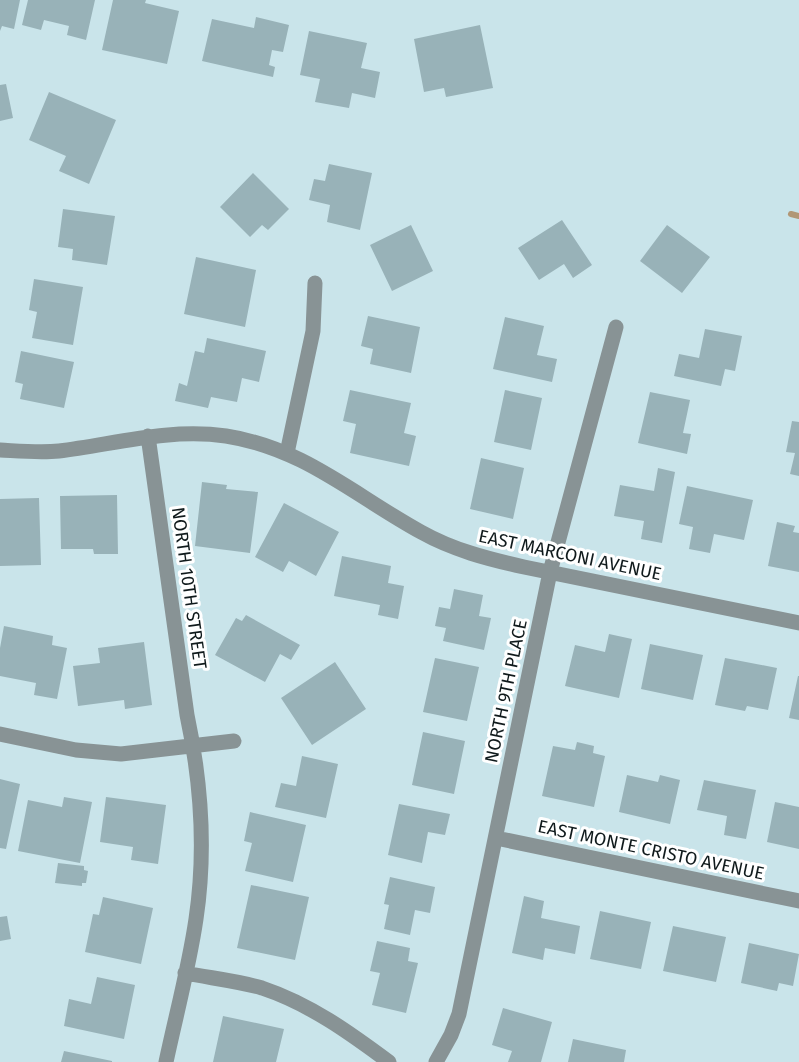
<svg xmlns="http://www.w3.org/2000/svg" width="799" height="1062" font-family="'Fira Sans',sans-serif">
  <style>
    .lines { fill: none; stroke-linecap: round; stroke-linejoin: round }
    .stream { stroke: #b19776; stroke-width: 6 }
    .building { fill: #98b2b8 }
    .street { stroke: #889395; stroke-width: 15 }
    .labels { text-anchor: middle; stroke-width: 6; stroke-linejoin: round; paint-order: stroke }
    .street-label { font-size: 18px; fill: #101a1c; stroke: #fff }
  </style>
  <rect width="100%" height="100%" fill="#c9e4ea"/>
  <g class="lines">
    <path class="stream" d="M791 214 799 216"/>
  </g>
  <path class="building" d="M0 0H20L14 29 2 26 0 31Z
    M28 0H95L86 40 67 35 69 26 44 20 41 30 22 25Z
    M113 0H146L145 3 179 11 167 64 102 50Z
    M256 17 289 25 283 52 272 50 269 65 275 67 273 77 202 61 212 19 254 28Z
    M480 25 493 88 446 97 444 88 424 92 414 39Z
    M309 31 367 43 361 68 380 72 375 98 352 93 349 108 315 102 320 79 300 75Z
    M6 84 13 118 0 121V85Z
    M49 92 116 120 89 184 59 171 66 156 29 140Z
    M329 164 372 173 360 230 327 222 330 205 309 200 314 179 325 181Z
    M253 173 289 209 268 230 262 225 250 237 220 207Z
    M63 209 115 216 107 265 72 260 73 249 58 247Z
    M562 220 592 265 573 278 564 264 539 280 518 248Z
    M411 225 433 271 392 291 370 245Z
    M667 225 710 257 682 293 640 261Z
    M196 257 256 270 245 327 184 314Z
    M34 279 83 287 73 345 32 338 37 312 29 310Z
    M368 316 420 327 411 373 370 364 373 349 361 346Z
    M505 317 544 326 537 355 557 359 552 382 493 369Z
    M705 329 742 336 735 371 725 369 721 386 674 376 679 354 699 358Z
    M207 338 266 351 259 382 242 378 237 402 211 397 208 408 175 401 179 383 187 386 195 351 204 353Z
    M21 351 74 362 64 408 20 399 23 384 15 382Z
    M350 390 411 403 404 433 416 436 409 466 350 453 356 424 343 421Z
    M505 390 542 398 531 450 494 442Z
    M650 392 690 400 683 433 691 434 687 454 638 443Z
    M792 421 799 422V476L790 474 795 453 786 452Z
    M481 458 524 468 513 519 470 509Z
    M658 468 675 472 662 543 641 539 644 521 614 516 620 485 654 491Z
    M202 482 227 485 226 489 258 492 250 553 195 546Z
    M687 486 753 500 744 540 714 534 710 553 689 549 693 527 679 524Z
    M117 495 118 554H94L93 549H61L60 496Z
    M39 498 41 565 0 566V499Z
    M284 503 339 532 316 576 289 561 283 572 255 557Z
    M777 522 795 526 793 532 799 533V572L768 566Z
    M342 556 391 566 388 583 404 586 398 619 378 615 380 605 334 596Z
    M454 589 483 595 479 616 491 618 484 650 443 641 446 628 435 626 439 607 450 609Z
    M246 615 300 645 291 660 280 654 265 682 215 655 236 618 242 621Z
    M4 626 53 636 52 645 67 648 57 699 34 695 36 683 0 676V648Z
    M609 634 632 639 619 698 565 686 575 645 605 652Z
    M144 642 152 705 125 709 124 700 78 706 73 666 100 663 98 648Z
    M650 644 703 655 693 700 641 689Z
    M435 658 479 667 467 721 423 712Z
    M725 658 777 668 768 710 747 706 745 711 715 705Z
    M335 662 366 709 312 745 281 698Z
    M798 676H799V720L789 718Z
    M423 732 465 741 454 794 412 785Z
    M577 742 594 746 593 753 605 756 594 807 542 796 553 746 575 750Z
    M302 756 338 764 326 818 275 807 281 783 296 786Z
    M627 775 658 782 660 775 680 780 670 824 619 812Z
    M0 779 20 784 6 849 0 848Z
    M704 780 756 790 746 839 724 835 727 816 697 810Z
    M64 797 92 802 80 863 18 851 28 800 62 807Z
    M106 797 166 805 158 864 131 860 133 847 100 842Z
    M775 802 799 807V849L767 842Z
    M399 804 450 814 445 835 428 832 422 863 388 855Z
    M250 812 306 825 293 882 245 871 252 843 244 841Z
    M58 863 84 866V870L88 871 86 883H82V886L55 883Z
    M390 877 435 887 430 913 415 910 410 935 384 929 389 905 384 904Z
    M251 885 309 897 295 960 237 948Z
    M524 896 544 901 541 918 580 926 575 954 545 948 543 960 512 953Z
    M103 897 153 908 141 964 85 952 93 914 99 915Z
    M600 911 651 922 641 969 590 959Z
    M7 916 11 939 0 941V917Z
    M673 926 726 937 716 982 663 971Z
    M377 941 410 948 408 961 418 963 406 1013 372 1005 380 973 370 971Z
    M749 943 799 954 793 986 779 983 777 991 741 983Z
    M97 977 135 985 124 1039 64 1026 69 999 91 1004Z
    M503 1008 552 1022 541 1062H508L512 1051 492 1045Z
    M223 1016 284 1029 276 1062H213Z
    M573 1039 626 1050 624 1062H568Z
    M64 1051 112 1061V1062H61Z"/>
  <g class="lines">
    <path class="street" d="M148 436 187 715C201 781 206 852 196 919 189 967 176 1015 166 1062
      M0 450C19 451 40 453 59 451 115 444 169 428 226 436 304 448 355 496 421 532 453 550 488 559 524 567L799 623
      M287 453 313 331 315 283
      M0 734 76 750 121 754 234 741
      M496 838 799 901
      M185 973C210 978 238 981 262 988 310 1004 350 1033 389 1062
      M436 1062 451 1035 459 1014 550 572 616 327"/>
  </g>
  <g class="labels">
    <g class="street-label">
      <text transform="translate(570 555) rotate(12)" y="6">EAST MARCONI AVENUE</text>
      <text transform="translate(189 588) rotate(82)" y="6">NORTH 10TH STREET</text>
      <text transform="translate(506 691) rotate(-78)" y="6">NORTH 9TH PLACE</text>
      <text transform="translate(651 850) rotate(12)" y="6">EAST MONTE CRISTO AVENUE</text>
    </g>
  </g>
</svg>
